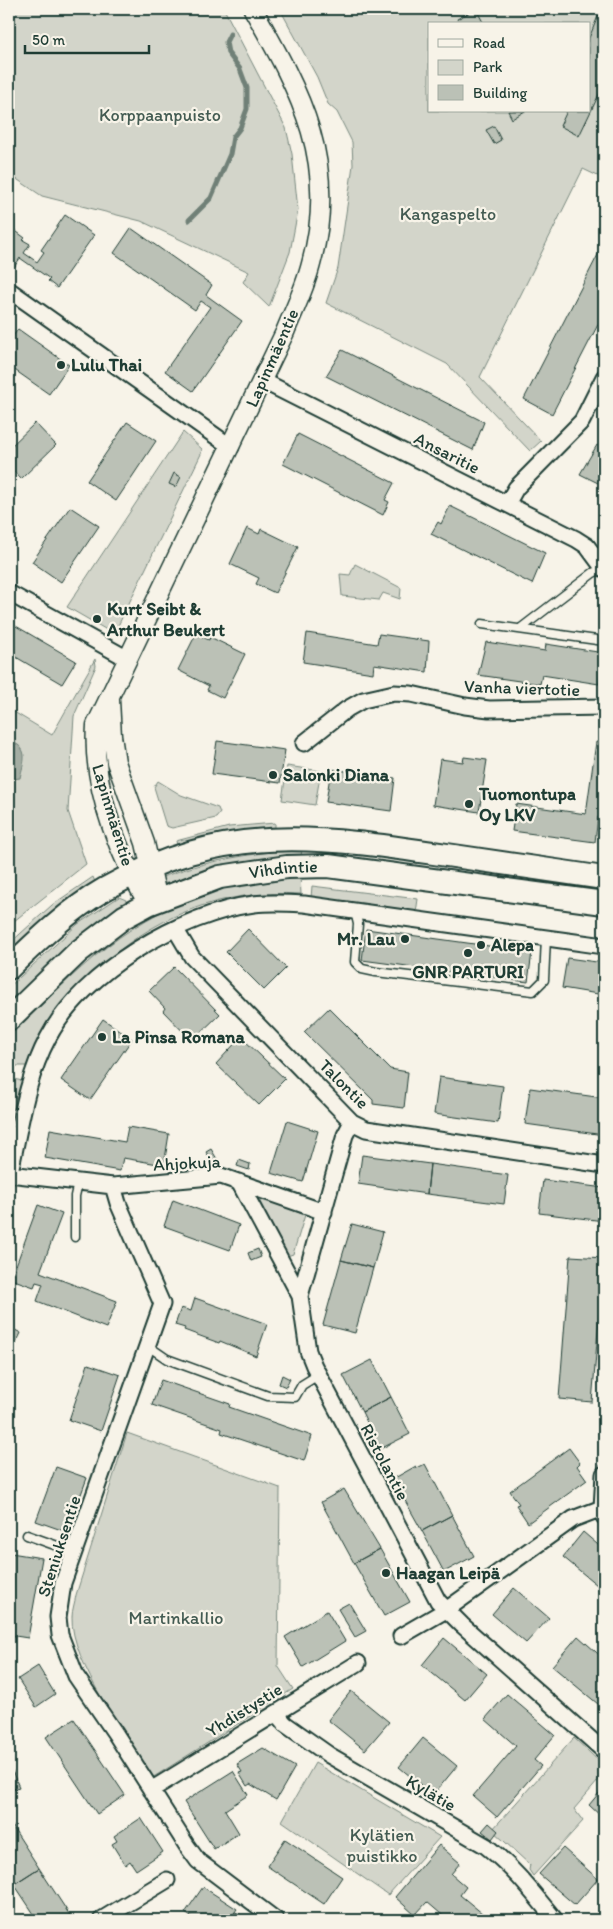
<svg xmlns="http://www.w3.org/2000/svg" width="613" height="1929" font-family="Itim,sans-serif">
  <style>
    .green { fill: #d3d5ca; stroke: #79897f; fill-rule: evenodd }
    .water { fill: #a4ada3; stroke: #6f8077 }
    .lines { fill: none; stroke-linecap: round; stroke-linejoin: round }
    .stream { stroke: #6f8077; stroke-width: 5 }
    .building { fill: #bbc1b6; stroke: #1f3d34 }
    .service-casing { stroke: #1f3d34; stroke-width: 11 }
    .minor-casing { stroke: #1f3d34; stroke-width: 19 }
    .tertiary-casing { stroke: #1f3d34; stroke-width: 21 }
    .primary-casing { stroke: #1f3d34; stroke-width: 26 }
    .service { stroke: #f7f3e8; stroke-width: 8 }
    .minor { stroke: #f7f3e8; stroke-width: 15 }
    .tertiary { stroke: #f7f3e8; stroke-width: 18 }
    .primary { stroke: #f7f3e8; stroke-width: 22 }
    .poi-dot { fill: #1f3d34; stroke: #f7f3e8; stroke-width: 2 }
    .labels { text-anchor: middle; stroke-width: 4.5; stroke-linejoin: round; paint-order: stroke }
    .park-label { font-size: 18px; fill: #435b52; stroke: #f7f3e8 }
    .street-label { font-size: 18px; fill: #1f3d34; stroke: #f7f3e8 }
    .poi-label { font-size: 18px; font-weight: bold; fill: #1f3d34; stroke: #f7f3e8; text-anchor: start }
  </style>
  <rect width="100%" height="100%" fill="#f7f3e8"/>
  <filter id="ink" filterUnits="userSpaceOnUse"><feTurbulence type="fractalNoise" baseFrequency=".02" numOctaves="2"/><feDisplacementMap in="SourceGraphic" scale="10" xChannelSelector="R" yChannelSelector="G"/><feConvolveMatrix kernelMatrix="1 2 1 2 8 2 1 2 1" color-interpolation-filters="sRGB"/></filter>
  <g filter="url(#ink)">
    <path class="green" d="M9 9H224L286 128 292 154 298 210 290 252 269 307 243 282 249 272 141 221 42 196 9 174Z
      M280 9H604V179L583 169 480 377 541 441 530 451 447 364 326 303 338 268 353 165 352 142 337 112 328 104 317 77ZM429 24H589V111H429Z
      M183 432 202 449 201 454 116 630 112 633 67 607Z
      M355 564 401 588 400 599 383 593 379 600 342 596 340 574 350 575Z
      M95 659 96 666 74 716 70 780 68 811 86 864 9 925V709L52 735Z
      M287 766 321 771 315 805 282 800Z
      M158 781 181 795 218 808 220 813 216 818 172 828 166 826 154 787Z
      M275 823V829L237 832 177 845 176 841 229 827Z
      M302 849 301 857 181 883H163L161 880 162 877C208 860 253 853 302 849Z
      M300 875 301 894C218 889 152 917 93 973 77 987 61 1003 50 1021 41 1035 35 1051 28 1066H9V1037C76 971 130 913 225 887 249 880 275 879 300 875Z
      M93 877 95 882 42 921 9 951V944L52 905Z
      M312 886 418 899 416 913 311 898Z
      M119 897 126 900 124 904 77 939 9 1003V987L78 924Z
      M13 1079 23 1081 9 1148V1081Z
      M262 1198 305 1215 293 1254 287 1256 259 1202Z
      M127 1433 280 1488 278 1666 293 1689 152 1778C129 1740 70 1661 72 1617 72 1610 75 1602 76 1595Z
      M574 1738 604 1766V1774L574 1809 583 1821 533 1876 529 1870 530 1865 492 1830Z
      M315 1763 440 1837 388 1895 282 1821Z"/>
    <path class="water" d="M9 737C11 743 13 742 18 745 29 753 22 767 20 778L13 779 9 777Z"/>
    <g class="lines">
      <path class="stream" d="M189 220 211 198 230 154 233 137 240 128 247 109V88L240 69 228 53 226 42 230 34"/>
    </g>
    <path class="building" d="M476 9 484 24H459L457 19Z
      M601 9H604V84L579 136 560 126 567 111H589V38Z
      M508 111H525L512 119Z
      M494 126 501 140 494 144 486 130Z
      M65 215 94 235 57 288 48 281 50 279 20 258 13 269 9 266V226L25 238 23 240 30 244 24 253 37 262 44 252 41 250Z
      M131 228 212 285 206 295 242 321 193 391 165 371 210 307 201 301 195 310 114 253Z
      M604 243V313L552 414 524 399Z
      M18 329 69 365 49 394 9 366V342Z
      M342 350 484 422 473 450 326 376Z
      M127 422 156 441 116 501 87 481Z
      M35 423 56 445 21 479 9 466V448Z
      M298 434 394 483 385 500 389 502 383 515 283 464Z
      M597 445 604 449V486L580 474Z
      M174 473 181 477 176 487 169 484Z
      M450 506 545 553 532 584 431 534 438 522 441 524Z
      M70 507 99 526 61 582 32 562Z
      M247 528 259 534 261 529 298 547 275 593 256 584 259 578 230 564Z
      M9 622 76 661 62 684 9 653Z
      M307 633 377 644 379 634 429 641 427 672 374 664 373 673 303 662Z
      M196 634 209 640 210 637 245 654 223 698 207 690 209 686 178 670Z
      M486 642 545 651 546 644 604 653 599 684 542 675 540 684 478 675Z
      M217 741 285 750 280 783 212 774Z
      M596 742 604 743V818L598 817 595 842 512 831 516 804 586 814Z
      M464 757 487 760 479 812 433 805 440 759 463 762Z
      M331 769 395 778 391 811 326 802Z
      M248 929 286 968 264 990 226 952Z
      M366 929 532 952 528 982 362 960Z
      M567 958 604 963V995L562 988Z
      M174 967 220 1014 192 1041 163 1011 165 1008 149 991Z
      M329 1008 390 1069 408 1072 404 1108 373 1104V1100L304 1032Z
      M103 1019 132 1039 90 1100 61 1080Z
      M241 1037 285 1079 259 1105 216 1064Z
      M439 1077 503 1086 498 1123 434 1114Z
      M530 1088 604 1098V1135L525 1124Z
      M287 1121 318 1131 303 1182 271 1173Z
      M128 1127 169 1134 164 1165 123 1158 120 1171 45 1158 50 1129 125 1142Z
      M211 1149 217 1159 212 1162 206 1152Z
      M362 1155 430 1164 427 1194 358 1184Z
      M239 1160 250 1164 249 1170 237 1166Z
      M430 1164 508 1175 504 1204 427 1194Z
      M543 1180 604 1188V1221L539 1213Z
      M173 1200 239 1225 230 1250 164 1226Z
      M38 1205 62 1214 40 1272 117 1301 106 1328 37 1301 43 1284 36 1282 34 1287 11 1279Z
      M352 1224 383 1232 373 1268 341 1260Z
      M258 1249 261 1257 251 1261 248 1253Z
      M570 1256 604 1258 592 1402 559 1399Z
      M341 1260 373 1268 355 1333 323 1325Z
      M195 1298 267 1324 256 1356 220 1341 219 1343 184 1330 185 1328 175 1325 181 1308 191 1311Z
      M9 1327 21 1333 9 1358Z
      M372 1360 391 1397 362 1412 343 1375Z
      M88 1364 120 1375 101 1431 69 1420Z
      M282 1375 290 1379 286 1387 279 1384Z
      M161 1380 230 1404 229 1407 312 1436 304 1461 221 1433 222 1429 152 1405Z
      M391 1397 410 1434 380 1449 362 1412Z
      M569 1448 580 1463 577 1466 587 1480 528 1523 516 1505 519 1504 510 1491Z
      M425 1464 452 1515 422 1531 393 1479 416 1466 417 1468Z
      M56 1467 87 1478 67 1532 36 1521Z
      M344 1489 380 1549 354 1563 321 1502Z
      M452 1515 474 1556 444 1572 422 1531Z
      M583 1532 604 1550V1576L597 1585 563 1557Z
      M380 1549 410 1602 384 1616 354 1563Z
      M11 1553 42 1558 28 1638 9 1635V1565Z
      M514 1588 549 1618 526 1643 492 1614Z
      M349 1603 366 1631 355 1637 338 1609Z
      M327 1611 345 1641 303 1667 285 1637Z
      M578 1636 604 1659V1697L598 1704 552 1666Z
      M444 1638 487 1674 465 1700 422 1665Z
      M38 1666 55 1694 36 1707 18 1679Z
      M351 1691 389 1722 365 1750 328 1720Z
      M507 1694 555 1735 534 1760 541 1766 497 1817 473 1796 516 1746 485 1719Z
      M74 1719 125 1795 97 1814 46 1737Z
      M423 1738 457 1766 433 1795 399 1767Z
      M263 1748 295 1767 276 1800 250 1784 247 1786 239 1773 242 1772 237 1764Z
      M9 1764 19 1787 10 1790 9 1787Z
      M233 1771 248 1795 225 1810 239 1833 214 1849 184 1802Z
      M604 1787V1819L589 1805Z
      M141 1818 163 1852 136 1870 130 1861 125 1865 112 1844 117 1841 114 1836Z
      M9 1821 39 1868 14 1884 9 1875Z
      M489 1823 498 1831 492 1839 482 1831Z
      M285 1839 342 1877 324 1904 267 1866Z
      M439 1845 460 1863 451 1874 466 1887 460 1895 483 1914 478 1920H448L427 1902 415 1915 395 1897Z
      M563 1848 598 1879 575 1905 539 1874Z
      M39 1868 71 1917 65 1920H38L14 1884Z
      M203 1887 237 1909 229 1920H196L185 1913Z
      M235 1912 238 1913 248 1920H229Z"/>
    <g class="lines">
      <g class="service-casing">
        <path id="service" d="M482 624 604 641
          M520 629 593 573 604 568
          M355 911 358 924 355 962 362 969 376 972 533 991 544 980 546 938
          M75 1237V1196L78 1183
          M148 1346 167 1359 268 1396 295 1397 302 1385 318 1375
          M27 1535 74 1552"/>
      </g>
      <g class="minor-casing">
        <path id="minor" d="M9 290 231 447
          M263 381 576 539 587 546 604 569
          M507 504 516 488 582 421 604 377
          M9 593 128 659
          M304 743 347 709 363 700 394 693 411 694 465 706 489 709 604 707
          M176 930 192 957 352 1122 366 1129 604 1165
          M352 1122 345 1135 300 1296 308 1351 314 1366 438 1601 462 1625 604 1751
          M9 1174 113 1186 221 1176 324 1212
          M9 1176C20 1129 25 1081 48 1038 82 972 182 913 254 904 271 902 287 903 304 904L604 946
          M239 1182 300 1296
          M113 1186 118 1203 162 1304 63 1583 58 1617 60 1635 76 1676 115 1733 187 1846 198 1861 276 1920
          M604 1474 602 1508 604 1517
          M401 1636 446 1610 573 1519 602 1508
          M276 1713 285 1724 329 1755 486 1846C514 1868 533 1893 555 1920
          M151 1790 358 1663
          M101 1920 167 1880"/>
      </g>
      <g class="tertiary-casing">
        <path id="tertiary" d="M110 700 112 736 116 762 145 843 158 900
          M148 904C117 851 92 787 96 725L285 332C294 310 305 288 311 264 339 163 301 94 253 9"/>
      </g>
      <g class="primary-casing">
        <g id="primary">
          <path d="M9 968C39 939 69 910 105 889 223 822 319 836 447 855 499 863 552 870 604 878"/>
          <path id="s1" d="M9 1019 78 952 124 917 148 904 220 877 287 867 328 866 604 903"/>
        </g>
      </g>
      <use href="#service" class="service"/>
      <use href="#minor" class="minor"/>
      <use href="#tertiary" class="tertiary"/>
      <use href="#primary" class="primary"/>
    </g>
  </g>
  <g class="poi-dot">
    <circle cx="61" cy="365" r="5"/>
    <circle cx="97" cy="619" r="5"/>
    <circle cx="273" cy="775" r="5"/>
    <circle cx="469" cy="804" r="5"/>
    <circle cx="405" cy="939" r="5"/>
    <circle cx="481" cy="945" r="5"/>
    <circle cx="468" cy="953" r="5"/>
    <circle cx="102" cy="1037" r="5"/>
    <circle cx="386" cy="1573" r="5"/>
  </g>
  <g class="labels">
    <g class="park-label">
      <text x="160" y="121">Korppaanpuisto</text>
      <text x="448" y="220">Kangaspelto</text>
      <text x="176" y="1624">Martinkallio</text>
      <text x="382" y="1841">Kylätien<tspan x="382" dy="21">puistikko</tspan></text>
    </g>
    <g class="street-label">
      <text transform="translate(272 358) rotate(-66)" y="6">Lapinmäentie</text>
      <text transform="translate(447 453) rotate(27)" y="6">Ansaritie</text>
      <text transform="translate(522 688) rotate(2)" y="6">Vanha viertotie</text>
      <text transform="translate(113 815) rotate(73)" y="6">Lapinmäentie</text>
      <text dy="6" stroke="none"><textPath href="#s1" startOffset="322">Vihdintie</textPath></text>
      <text transform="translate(344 1084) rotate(45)" y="6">Talontie</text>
      <text transform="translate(187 1163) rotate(-3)" y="6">Ahjokuja</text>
      <text transform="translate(385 1462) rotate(62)" y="6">Ristolantie</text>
      <text transform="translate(59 1546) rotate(-72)" y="6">Steniuksentie</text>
      <text transform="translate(244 1710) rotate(-32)" y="6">Yhdistystie</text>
      <text transform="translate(431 1793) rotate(30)" y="6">Kylätie</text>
    </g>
    <g class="poi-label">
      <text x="71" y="371">Lulu Thai</text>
      <text x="107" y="615">Kurt Seibt &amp;<tspan x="107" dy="21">Arthur Beukert</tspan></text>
      <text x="283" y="781">Salonki Diana</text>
      <text x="479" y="800">Tuomontupa<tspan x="479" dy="21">Oy LKV</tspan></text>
      <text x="395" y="945" text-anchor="end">Mr. Lau</text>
      <text x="491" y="951">Alepa</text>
      <text x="468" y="978" text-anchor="middle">GNR PARTURI</text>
      <text x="112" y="1043">La Pinsa Romana</text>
      <text x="396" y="1579">Haagan Leipä</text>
    </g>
  </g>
  <rect width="613" height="1929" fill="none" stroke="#f7f3e8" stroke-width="30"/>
  <rect x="15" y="15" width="583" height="1899" fill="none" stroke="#1f3d34" stroke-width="2" filter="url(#ink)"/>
  <rect x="428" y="22" width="162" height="90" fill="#f7f3e8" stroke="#a1aaa0"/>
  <rect x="438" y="39" width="25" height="8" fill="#f7f3e8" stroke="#a1aaa0"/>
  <text x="473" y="48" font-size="15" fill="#1f3d34">Road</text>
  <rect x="438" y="60" width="25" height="15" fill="#d3d5ca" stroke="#a1aaa0"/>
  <text x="473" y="72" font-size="15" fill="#1f3d34">Park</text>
  <rect x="438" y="85" width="25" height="15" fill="#bbc1b6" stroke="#a1aaa0"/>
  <text x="473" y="98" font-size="15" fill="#1f3d34">Building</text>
  <path d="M25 45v8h124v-8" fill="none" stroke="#1f3d34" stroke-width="2.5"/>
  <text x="32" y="45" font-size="15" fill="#1f3d34" stroke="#f7f3e8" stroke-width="4" paint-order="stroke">50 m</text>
</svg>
